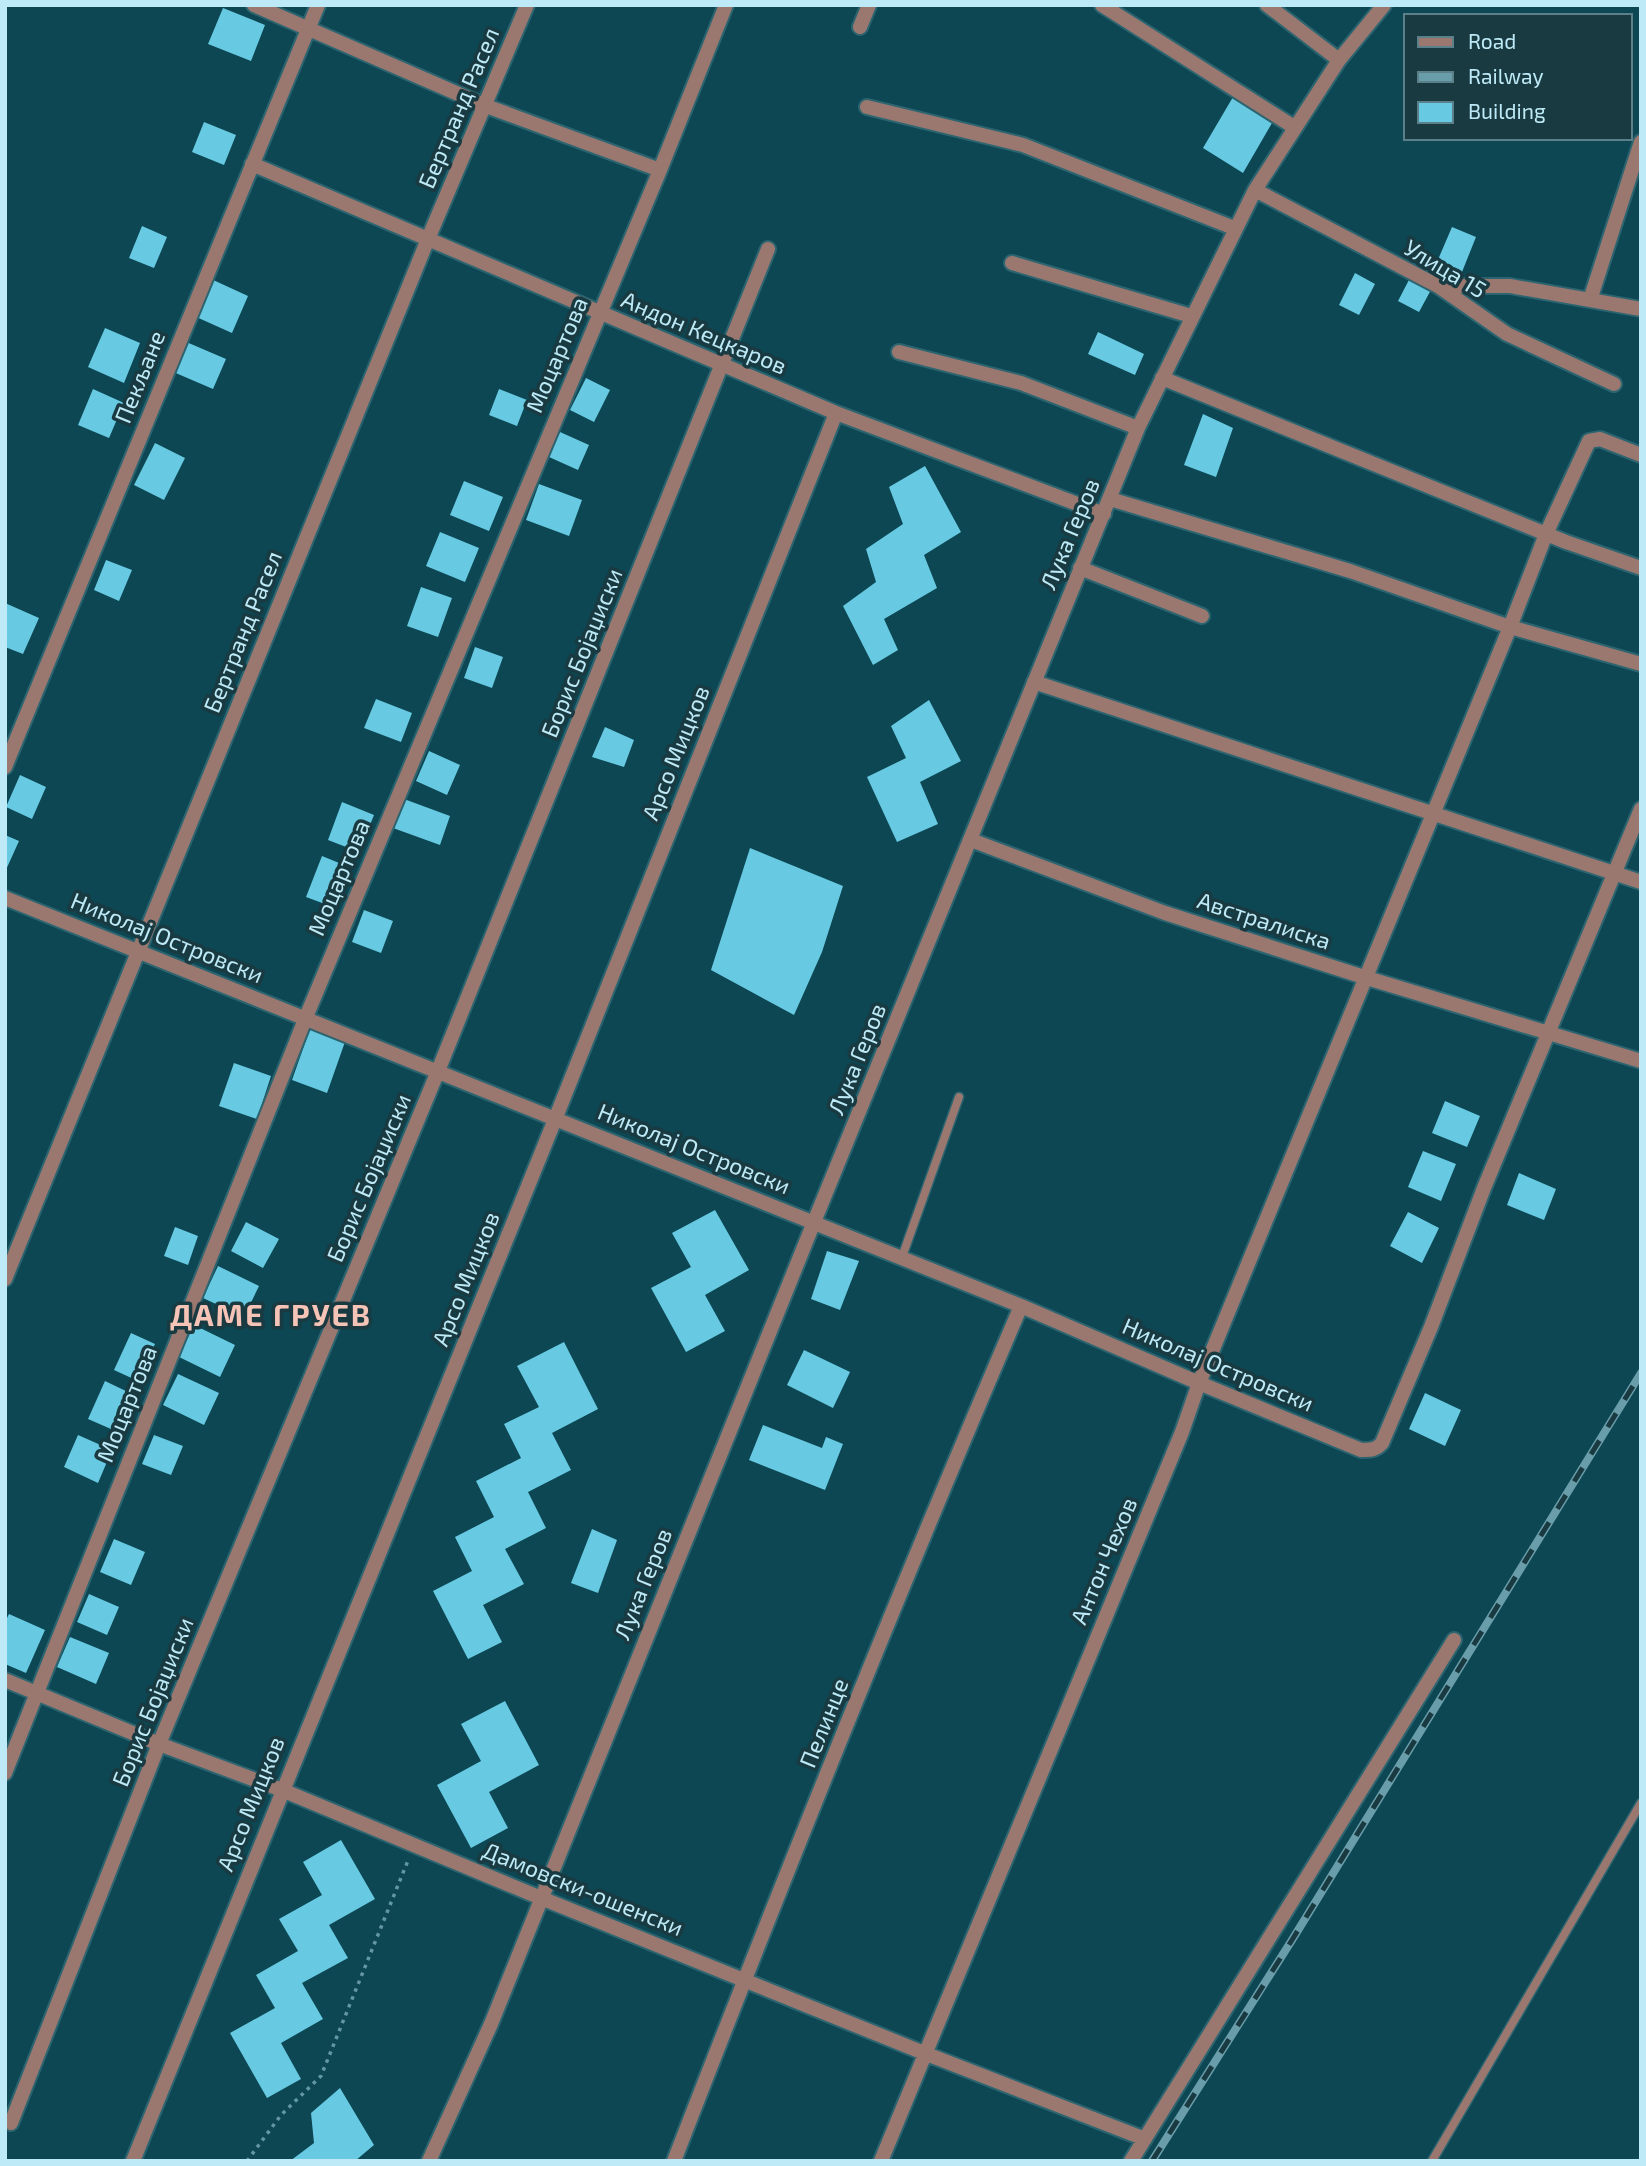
<svg xmlns="http://www.w3.org/2000/svg" width="1646" height="2166" font-family="'Exo 2',sans-serif">
  <style>
    .building { fill: #68cae2 }
    .lines { fill: none; stroke-linecap: round; stroke-linejoin: round }
    .lane-casing { stroke: #2c6470; stroke-width: 11 }
    .street-casing { stroke: #2c6470; stroke-width: 18 }
    .path { stroke: #6397a3; stroke-width: 3.5; stroke-dasharray: 3.5 5; stroke-linecap: butt }
    .lane { stroke: #9a786f; stroke-width: 8 }
    .street { stroke: #9a786f; stroke-width: 14 }
    .rail-casing { stroke: #699da9; stroke-width: 8 }
    .rail { stroke: #1a3a42; stroke-width: 5; stroke-dasharray: 16; stroke-linecap: butt }
    .labels { text-anchor: middle; stroke-width: 7; stroke-linejoin: round; paint-order: stroke }
    .street-label { font-size: 23px; fill: #bdeaf6; stroke: #1a3a42 }
    .district-label { font-size: 30px; font-weight: bold; letter-spacing: 2px; fill: #f6c4b7; stroke: #1a3a42 }
  </style>
  <rect width="100%" height="100%" fill="#0c4753"/>
  <path class="building" d="M223 8 265 25 251 61 208 44Z
    M1233 97 1272 123 1243 173 1203 148Z
    M204 122 236 135 224 165 192 152Z
    M142 226 167 237 154 268 129 258Z
    M1452 227 1476 237 1462 272 1437 262Z
    M1355 273 1375 284 1359 315 1339 305Z
    M1411 276 1432 288 1419 312 1398 301Z
    M211 279 248 296 232 333 194 316Z
    M105 328 140 343 124 383 88 367Z
    M1098 332 1144 354 1135 375 1088 354Z
    M184 341 226 359 213 389 171 371Z
    M586 378 610 390 594 422 570 410Z
    M93 389 124 403 109 438 78 425Z
    M499 389 527 400 517 426 489 415Z
    M1203 414 1233 428 1216 477 1184 465Z
    M560 432 589 445 578 470 549 457Z
    M155 443 185 458 164 500 134 485Z
    M925 466 961 532 924 555 937 588 884 619 898 650 873 665 843 606 876 582 866 549 903 524 889 487Z
    M464 481 503 497 489 531 450 515Z
    M539 484 582 500 569 536 526 520Z
    M440 532 479 548 465 582 426 566Z
    M106 560 132 570 119 601 94 590Z
    M421 587 452 598 438 637 407 626Z
    M5 603 39 618 23 654 5 647Z
    M475 647 503 657 492 688 464 678Z
    M376 699 412 713 401 742 364 728Z
    M929 700 961 761 920 782 938 824 897 842 867 777 906 758 891 726Z
    M605 727 634 740 624 767 592 757Z
    M429 751 460 765 447 795 416 781Z
    M20 775 46 787 32 819 6 807Z
    M404 799 450 816 440 845 393 828Z
    M342 802 374 815 359 852 328 840Z
    M5 835 19 841 5 872Z
    M750 848 843 886 822 952 794 1015 711 970Z
    M322 856 349 867 333 907 306 897Z
    M364 910 393 921 381 953 352 942Z
    M311 1026 346 1039 327 1093 292 1080Z
    M234 1063 271 1076 257 1119 219 1106Z
    M1445 1101 1480 1116 1467 1147 1432 1133Z
    M1423 1151 1456 1164 1441 1201 1408 1187Z
    M1519 1173 1556 1189 1544 1220 1507 1205Z
    M715 1210 749 1270 705 1295 725 1331 686 1352 651 1288 691 1267 672 1233Z
    M1408 1212 1439 1228 1422 1263 1390 1246Z
    M246 1222 279 1239 263 1268 231 1251Z
    M175 1227 198 1236 188 1265 164 1256Z
    M827 1251 859 1261 840 1310 811 1299Z
    M218 1266 259 1286 244 1317 203 1298Z
    M194 1325 235 1345 220 1377 179 1357Z
    M131 1333 155 1344 138 1381 114 1370Z
    M564 1342 598 1409 552 1433 571 1470 528 1492 546 1528 505 1549 524 1584 483 1605 502 1642 468 1659 433 1591 472 1571 455 1537 494 1517 476 1481 521 1458 504 1424 539 1407 517 1366Z
    M804 1350 850 1372 833 1408 787 1385Z
    M178 1374 219 1393 204 1425 163 1405Z
    M105 1381 128 1392 111 1429 88 1419Z
    M1425 1393 1461 1410 1445 1446 1409 1429Z
    M763 1425 822 1448 826 1437 843 1444 825 1490 749 1460Z
    M78 1435 112 1450 98 1483 64 1467Z
    M154 1435 183 1446 171 1475 142 1464Z
    M592 1529 617 1540 598 1593 571 1583Z
    M114 1539 145 1552 131 1585 100 1572Z
    M89 1594 119 1607 107 1635 77 1622Z
    M9 1614 45 1630 26 1673 5 1664V1622Z
    M70 1637 109 1653 96 1684 57 1667Z
    M505 1701 539 1765 489 1792 508 1828 471 1848 437 1785 481 1761 461 1724Z
    M341 1840 375 1899 329 1925 348 1958 302 1983 323 2019 281 2043 301 2079 267 2098 230 2033 275 2008 256 1975 298 1951 279 1919 322 1895 303 1862Z
    M340 2088 374 2145 355 2161H290L314 2143 311 2113Z"/>
  <g class="lines">
    <g class="lane-casing">
      <path id="lane" d="M902 1257 959 1097
        M1432 2161 1641 1803"/>
    </g>
    <g class="street-casing">
      <path id="street" d="M254 5 486 106 660 170
        M1102 5 1294 127
        M1267 5 1339 60
        M860 27 869 5
        M867 107 1023 145 1234 228
        M252 164 836 413 1104 514
        M1255 190 1438 286 1507 334 1614 384
        M1012 263 1191 316
        M1438 286H1510L1641 309
        M1590 300 1641 142
        M899 352 1021 383 1138 428
        M1162 378 1566 542 1641 568
        M1110 499 1350 571 1510 627 1641 664
        M1080 568 1202 616
        M1034 682 1641 882
        M5 767 318 5
        M971 840 1165 913 1367 978 1641 1061
        M5 898 1021 1306 1199 1383 1361 1450C1371 1450 1376 1450 1382 1443L1431 1327 1484 1188 1641 809
        M5 1279 428 239 527 5
        M5 1680 159 1744 282 1790 541 1898 924 2053 1145 2139
        M5 1773 306 1017 660 170 726 5
        M11 2123 159 1744 438 1071 768 249
        M133 2161 556 1117 836 413
        M429 2161 491 2024 814 1222 1138 428 1255 190 1339 60 1384 5
        M674 2161C785 1874 900 1588 1021 1306
        M881 2161 1182 1432 1199 1383 1510 627 1546 534 1589 441 1600 439 1641 455
        M1131 2161 1454 1640"/>
    </g>
    <path class="path" d="M247 2161 281 2115 321 2076 409 1858"/>
    <use href="#lane" class="lane"/>
    <use href="#street" class="street"/>
    <g class="rail-casing">
      <path id="rail" d="M1152 2161 1292 1940 1641 1373"/>
    </g>
    <use href="#rail" class="rail"/>
  </g>
  <g class="labels">
    <g class="street-label">
      <text transform="translate(459 108) rotate(-67)" y="8">Бертранд Расел</text>
      <text transform="translate(1445 269) rotate(31)" y="8">Улица 15</text>
      <text transform="translate(704 333) rotate(23)" y="8">Андон Кецкаров</text>
      <text transform="translate(557 355) rotate(-67)" y="8">Моцартова</text>
      <text transform="translate(140 377) rotate(-68)" y="8">Пекљане</text>
      <text transform="translate(1070 534) rotate(-67)" y="8">Лука Геров</text>
      <text transform="translate(243 632) rotate(-68)" y="8">Бертранд Расел</text>
      <text transform="translate(582 653) rotate(-68)" y="8">Борис Бојаџиски</text>
      <text transform="translate(676 753) rotate(-68)" y="8">Арсо Мицков</text>
      <text transform="translate(339 878) rotate(-67)" y="8">Моцартова</text>
      <text transform="translate(1264 921) rotate(18)" y="8">Австралиска</text>
      <text transform="translate(167 938) rotate(22)" y="8">Николај Островски</text>
      <text transform="translate(857 1059) rotate(-68)" y="8">Лука Геров</text>
      <text transform="translate(694 1149) rotate(22)" y="8">Николај Островски</text>
      <text transform="translate(369 1178) rotate(-67)" y="8">Борис Бојаџиски</text>
      <text transform="translate(466 1279) rotate(-68)" y="8">Арсо Мицков</text>
      <text transform="translate(1218 1365) rotate(23)" y="8">Николај Островски</text>
      <text transform="translate(127 1404) rotate(-68)" y="8">Моцартова</text>
      <text transform="translate(1104 1561) rotate(-67)" y="8">Антон Чехов</text>
      <text transform="translate(643 1584) rotate(-68)" y="8">Лука Геров</text>
      <text transform="translate(153 1702) rotate(-68)" y="8">Борис Бојаџиски</text>
      <text transform="translate(824 1723) rotate(-68)" y="8">Пелинце</text>
      <text transform="translate(251 1804) rotate(-68)" y="8">Арсо Мицков</text>
      <text transform="translate(583 1889) rotate(22)" y="8">Дамовски-ошенски</text>
    </g>
    <g class="district-label">
      <text x="271" y="1326">ДАМЕ ГРУЕВ</text>
    </g>
  </g>
  <rect width="1646" height="2166" fill="none" stroke="#bdeaf6" stroke-width="14"/>
  <rect x="1404" y="14" width="228" height="126" fill="#1a3a42" stroke="#5b808a" stroke-width="2"/>
  <rect x="1418" y="37" width="35" height="10" fill="#9a786f" stroke="#5b808a" stroke-width="2"/>
  <text x="1468" y="49" font-size="21" fill="#bdeaf6">Road</text>
  <rect x="1418" y="72" width="35" height="10" fill="#699da9" stroke="#5b808a" stroke-width="2"/>
  <text x="1468" y="84" font-size="21" fill="#bdeaf6">Railway</text>
  <rect x="1418" y="102" width="35" height="21" fill="#68cae2" stroke="#5b808a" stroke-width="2"/>
  <text x="1468" y="119" font-size="21" fill="#bdeaf6">Building</text>
</svg>
